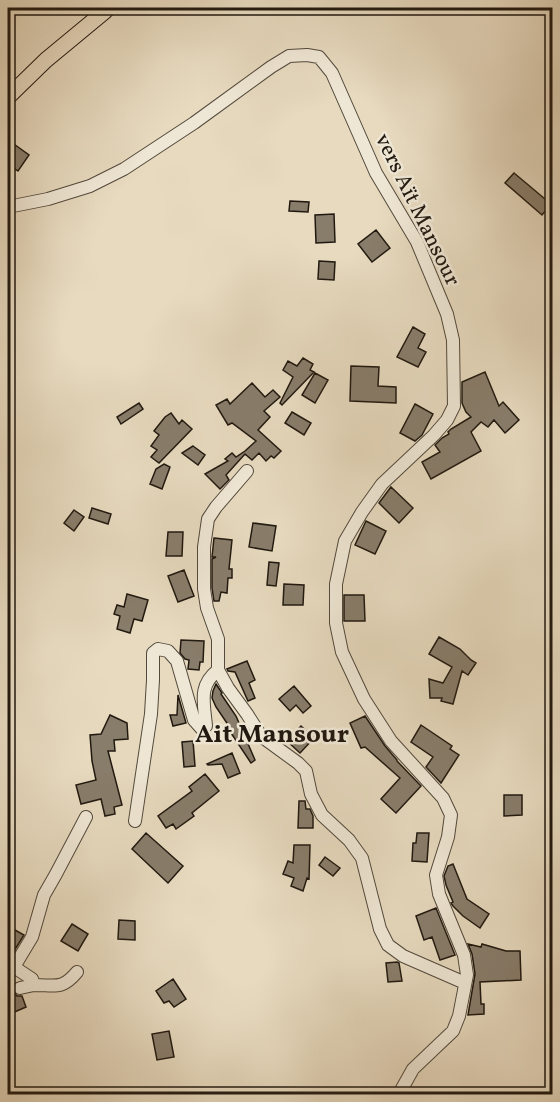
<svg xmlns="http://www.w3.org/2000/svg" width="560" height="1102" font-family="Vollkorn,serif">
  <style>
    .building { fill: #887d6b; stroke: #211910; stroke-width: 1.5 }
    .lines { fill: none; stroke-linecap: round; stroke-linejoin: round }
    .minor-casing { stroke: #52493c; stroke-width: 14 }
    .major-casing { stroke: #211910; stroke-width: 17 }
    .minor { stroke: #efe7d5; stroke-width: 12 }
    .major { stroke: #e7dabf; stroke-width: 15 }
    .labels { text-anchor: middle; stroke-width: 5; stroke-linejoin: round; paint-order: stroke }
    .street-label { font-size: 22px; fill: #211910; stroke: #efe7d5 }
    .quarter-label { font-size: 26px; font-weight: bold; fill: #211910; stroke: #efe7d5 }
  </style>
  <rect width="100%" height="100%" fill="#e7dabf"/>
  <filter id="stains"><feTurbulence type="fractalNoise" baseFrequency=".00333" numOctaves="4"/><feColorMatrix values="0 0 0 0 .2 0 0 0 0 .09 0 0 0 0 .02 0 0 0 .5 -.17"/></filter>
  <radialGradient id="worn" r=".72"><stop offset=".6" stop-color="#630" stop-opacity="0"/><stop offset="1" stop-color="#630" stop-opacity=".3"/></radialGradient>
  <path class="building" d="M11 142 29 155 18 171 8 164V147Z
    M514 173 551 204 542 215 505 183Z
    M290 201 309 202 308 212 289 211Z
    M334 214 335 242 316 243 315 215Z
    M376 230 390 248 372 262 358 244Z
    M319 261 335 262 334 280 318 279Z
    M413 327 425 334 418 348 426 352 418 367 397 357Z
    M303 358 313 364 310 370 314 372 282 405 280 403 293 377 283 370 288 361 297 366Z
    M351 366 379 367 378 386 396 387V403L350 401Z
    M485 372 499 406 503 402 519 420 505 433 494 420 488 427 481 422 471 432 481 451 431 479 422 462 440 452 435 445 442 438 449 434 448 432 451 429 471 417 466 412 462 403V382Z
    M315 373 328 380 315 403 302 395Z
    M252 383 265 397 273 390 280 397 264 411 270 417 258 430 281 451 274 458 271 456 266 461 259 453 252 460 245 454 226 475 229 480 220 489 205 474 228 461 225 459 232 453 236 457 245 451 256 441 232 423 228 425 216 405 227 399 230 404Z
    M139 403 143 409 121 424 117 417Z
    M415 404 433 414 422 435 415 441 400 433Z
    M292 412 311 423 304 435 285 423Z
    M171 413 179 424 182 420 192 429 159 463 151 457 157 450 151 446 159 435 154 431 165 417Z
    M193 446 205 455 198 465 182 453Z
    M164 464 170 467 162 489 150 484 156 469Z
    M391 487 413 508 399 523 379 503Z
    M92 508 111 514 108 524 89 518Z
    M74 510 84 517 74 531 64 523Z
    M366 521 386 531 375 554 355 545Z
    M253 523 276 526 272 551 249 547Z
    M168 532H183L182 556H166Z
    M214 538 232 540 229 569H232V578H228L227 593 221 592 219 601H214L212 588V559L216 557H212Z
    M269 562 279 563 276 586 267 585Z
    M184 570 194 596 178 602 168 576Z
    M284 584 304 585 303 605H283Z
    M127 594 148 600 142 621 134 619 130 633 117 629 120 616 114 614 117 605 124 607Z
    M344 595H364L365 621H344Z
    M439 637 460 649 471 660 476 663 468 675 462 671 453 704 441 701 442 698H430L429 679 443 683 452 667 429 654Z
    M181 640 204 641 203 662H200L199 670 188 669 189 660 185 659 180 653Z
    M247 661 255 680 249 683 255 698 248 701 235 672 228 671 227 669Z
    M216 684 222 693 221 694 236 716 255 760 251 763 231 733 233 732 216 707 212 698 213 691Z
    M294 686 311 706 303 713 296 705 290 711 279 699Z
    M178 695 186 723 173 726 170 715H177Z
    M110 715 127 723 128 739 114 740 115 751H108L122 805 114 807 115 814 105 816 101 799 81 804 76 785 96 780 92 761 90 735 101 734Z
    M365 716 385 746 397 760V761L421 786 396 813 381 799 400 778 365 747 361 748 350 723Z
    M421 725 452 746 450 749 459 755 441 783 426 767 433 757 411 742Z
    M301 726 314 738 300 753 287 741Z
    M193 741 195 766 184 767 182 742Z
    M232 753 240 773 228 778 222 764 208 765 207 764Z
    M205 774 219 791 192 813 194 816 176 829 173 824 166 828 158 816 192 791 189 787Z
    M504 795H522V815L504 816Z
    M299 801H305L306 809H310L313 816V828H298Z
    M146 833 183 866 168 883 132 849Z
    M417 833H429L427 862 412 861 413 843H416Z
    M294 845H310L309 879 307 878 303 891 291 886 294 878 283 874 288 861 293 863Z
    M325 857 340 868 333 876 319 865Z
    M453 864 467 899 489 914 480 928 463 916 453 906 451 903 453 902 446 885 444 876 448 866Z
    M436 908 455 955 440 960 432 937 424 940 416 916Z
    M119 920 135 921V940L118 939Z
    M72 924 88 934 78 951 61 941Z
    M8 926 24 935 11 956 8 954Z
    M468 944 481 947 482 944 506 951H520L521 980 480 982 481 1004H484V1014L468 1015 475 974 472 954Z
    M397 962 399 963 402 981 388 982 386 963Z
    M173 979 186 999 174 1007 169 1001 164 1003 156 991Z
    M13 991 17 996H22L26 1007 10 1014 8 1008V993Z
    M169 1031 174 1057 157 1060 152 1034Z"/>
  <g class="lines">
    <g class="minor-casing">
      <path id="minor" d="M8 207 48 199 90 186 124 169 194 123 271 67 289 56 307 55 319 57 332 73 376 173 417 242 447 314 453 340 454 406 447 420 434 435 382 484 362 512 345 541 336 584V623L342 652 364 699 391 741 443 798 451 815 448 837 436 875 439 894 464 955 467 975 459 1016 453 1031 413 1069 399 1094
        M247 471 216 507 208 519 204 547V589L207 608 218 639V670L228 688 247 714 261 736 298 763 306 771 311 794 322 815 349 840 362 858 380 929 388 945 403 956 465 983
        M135 821 151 714 153 680V653L158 649 168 651 177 661 194 720 202 729 206 726C204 702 198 686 218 670
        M14 967 32 979 34 985C56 985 62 990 77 972
        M8 970 14 967 32 937 44 895 56 874 86 817
        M20 988 34 985"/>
    </g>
    <g class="major-casing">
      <path id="major" d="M8 97 46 60 104 12 108 8"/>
    </g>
    <use href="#minor" class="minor"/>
    <use href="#major" class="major"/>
  </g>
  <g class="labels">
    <g class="street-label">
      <text transform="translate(419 209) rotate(64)" y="8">vers Aït Mansour</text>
    </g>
    <g class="quarter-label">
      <text x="272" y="742">Ait Mansour</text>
    </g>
  </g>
  <rect width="560" height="1102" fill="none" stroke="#e7dabf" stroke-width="30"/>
  <rect x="9" y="9" width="542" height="1084" fill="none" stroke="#211910" stroke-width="3"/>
  <rect x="15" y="15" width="530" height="1072" fill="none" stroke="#211910" stroke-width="1.5"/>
  <rect width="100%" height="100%" filter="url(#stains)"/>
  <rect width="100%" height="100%" fill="url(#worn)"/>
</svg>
